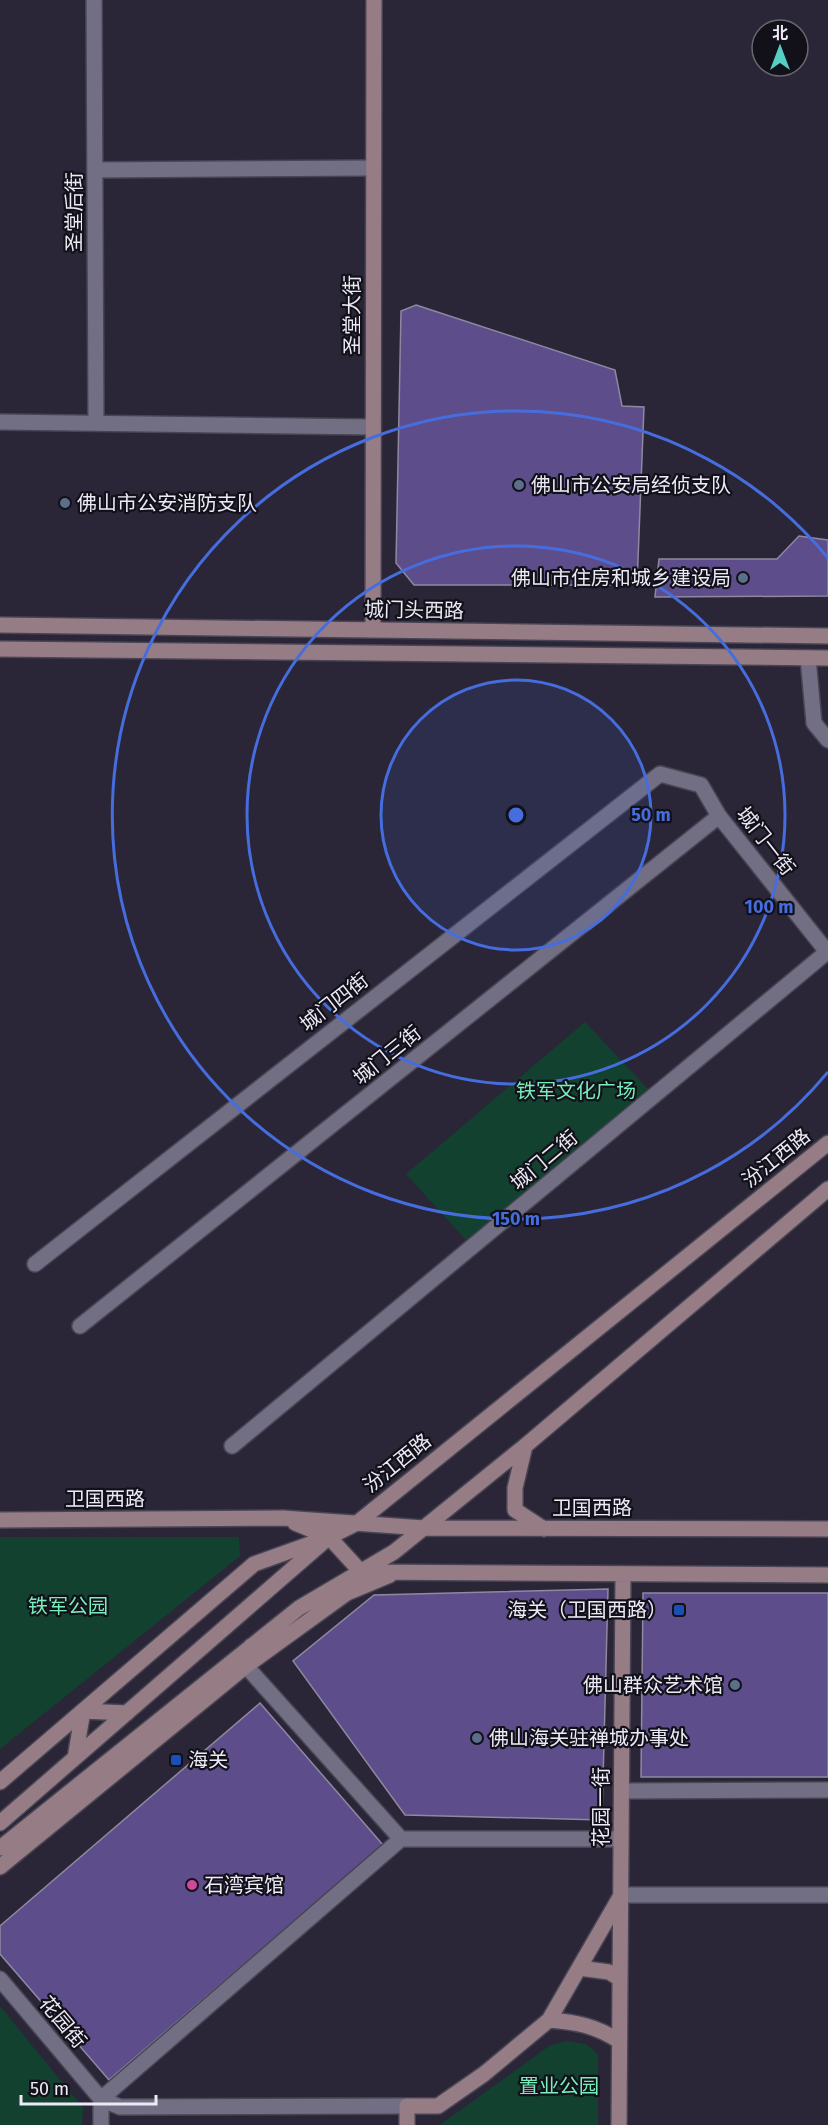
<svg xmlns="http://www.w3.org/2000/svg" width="828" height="2125" font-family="'Fira Sans','Noto Sans SC',sans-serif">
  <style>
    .green { fill: #12412f }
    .building { fill: #5d4d8b; stroke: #8e89a0; stroke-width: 1.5 }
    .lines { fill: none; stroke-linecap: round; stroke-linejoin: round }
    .street-casing { stroke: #474453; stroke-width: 18 }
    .secondary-casing { stroke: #474453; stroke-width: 18 }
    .street { stroke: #726e83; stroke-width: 15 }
    .secondary { stroke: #967c84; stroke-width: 15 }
    .ring { fill: none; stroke: #466dde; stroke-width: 3 }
    .service-dot { fill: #5c6f8a; stroke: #121018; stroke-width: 2 }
    .transit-dot { fill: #1a4fb4; stroke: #121018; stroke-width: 2 }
    .hotel-dot { fill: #d1479c; stroke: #121018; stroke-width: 2 }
    .labels { text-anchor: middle; stroke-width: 4.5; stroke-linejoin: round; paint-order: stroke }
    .street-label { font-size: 20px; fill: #eceaf6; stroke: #121018 }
    .poi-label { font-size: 20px; fill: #eceaf6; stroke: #121018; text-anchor: start }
    .park-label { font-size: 20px; fill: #77edbb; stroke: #121018 }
    .centre { fill: #466dde; stroke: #121018; stroke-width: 3 }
    .ring-label { font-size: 18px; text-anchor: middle; font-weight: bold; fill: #466dde; stroke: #121018; stroke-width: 4.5; stroke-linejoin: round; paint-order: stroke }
  </style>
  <rect width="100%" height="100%" fill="#2a2638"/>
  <path class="green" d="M585 1022 650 1091 466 1240 406 1174Z
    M0 1537H239L240 1556 0 1749Z
    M0 2006 83 2108 82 2125H0Z
    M566 2041 586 2044 598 2054V2125H440L549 2046Z"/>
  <path class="building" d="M416 305 615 370 622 406 644 407 637 585H414L396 563 401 311Z
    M799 536 828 540V596L655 597 659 559H777Z
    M608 1589 602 1820 405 1815 293 1661 374 1595Z
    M643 1593H828V1777H641Z
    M260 1703 383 1845 109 2080 0 1954V1926Z"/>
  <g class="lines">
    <g class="street-casing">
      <path id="street" d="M94 0 96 423
        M95 170 373 168
        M0 422 373 427
        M808 658 814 723 828 740
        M35 1264 660 774 701 785 719 816 828 953
        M80 1326 719 816
        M232 1446 827 952
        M246 1666 401 1839
        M622 1791 828 1790
        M621 1895H828
        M0 1979 101 2099V2125
        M101 2099 401 1839H621
        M101 2099 120 2107 407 2106"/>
    </g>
    <g class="secondary-casing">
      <path id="secondary" d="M0 625 828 636
        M373 630 374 0
        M0 649 828 658
        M525 1446 515 1488V1510L544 1529
        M0 1520 283 1518 424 1528 828 1529
        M295 1523 329 1537 361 1572
        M361 1572 828 1575
        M246 1666 347 1593 390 1575
        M75 1758 83 1711 127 1713
        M0 1782 254 1564 321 1540
        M0 1823 329 1537 357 1523 828 1143
        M0 1848 299 1608 394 1552 525 1446 828 1189
        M0 1867 246 1666 251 1646
        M579 1968 609 1972 620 1979
        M549 2020C576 2022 596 2026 619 2041
        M407 2125V2106H438L484 2074 549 2020 620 1897
        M619 2125 623 1575"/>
    </g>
    <use href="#street" class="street"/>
    <use href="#secondary" class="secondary"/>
  </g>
  <circle cx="516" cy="815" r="135" fill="#466dde" fill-opacity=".12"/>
  <g class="ring">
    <circle cx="516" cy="815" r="135"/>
    <circle cx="516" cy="815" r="269"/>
    <path d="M828 1072A404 404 0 1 1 828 558"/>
  </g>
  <g class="service-dot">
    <circle cx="519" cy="485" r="6"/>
    <circle cx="65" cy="503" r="6"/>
    <circle cx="743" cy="578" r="6"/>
    <circle cx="735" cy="1685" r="6"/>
    <circle cx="477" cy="1738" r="6"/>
  </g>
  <g class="transit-dot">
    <rect x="673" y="1604" width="12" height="12" rx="3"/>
    <rect x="170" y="1754" width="12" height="12" rx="3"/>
  </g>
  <circle class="hotel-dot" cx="192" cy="1885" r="6"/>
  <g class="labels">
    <g class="street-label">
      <text transform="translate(74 212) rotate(-90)" y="7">圣堂后街</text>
      <text transform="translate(352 315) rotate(-90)" y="7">圣堂大街</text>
      <text transform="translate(414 610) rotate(1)" y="7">城门头西路</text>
      <text transform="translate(766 841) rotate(52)" y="7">城门一街</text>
      <text transform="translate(334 1002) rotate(-38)" y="7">城门四街</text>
      <text transform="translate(387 1055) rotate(-39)" y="7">城门三街</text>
      <text transform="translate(776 1158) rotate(-39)" y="7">汾江西路</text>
      <text transform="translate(544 1160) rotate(-40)" y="7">城门二街</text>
      <text transform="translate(397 1463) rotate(-39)" y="7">汾江西路</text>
      <text x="105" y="1506">卫国西路</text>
      <text x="592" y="1515">卫国西路</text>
      <text transform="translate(601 1807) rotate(-90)" y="7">花园一街</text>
      <text transform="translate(63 2022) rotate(50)" y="7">花园街</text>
    </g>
    <g class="poi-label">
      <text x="531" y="492">佛山市公安局经侦支队</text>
      <text x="77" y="510">佛山市公安消防支队</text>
      <text x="731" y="585" text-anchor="end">佛山市住房和城乡建设局</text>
      <text x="667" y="1617" text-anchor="end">海关（卫国西路）</text>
      <text x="723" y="1692" text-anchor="end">佛山群众艺术馆</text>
      <text x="489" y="1745">佛山海关驻禅城办事处</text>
      <text x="188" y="1767">海关</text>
      <text x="204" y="1892">石湾宾馆</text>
    </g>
    <g class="park-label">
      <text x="576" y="1098">铁军文化广场</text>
      <text x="68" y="1613">铁军公园</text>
      <text x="559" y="2093">置业公园</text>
    </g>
  </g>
  <circle cx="516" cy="815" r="9" class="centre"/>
  <g class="ring-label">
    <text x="651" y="821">50 m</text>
    <text x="769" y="913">100 m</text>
    <text x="516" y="1225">150 m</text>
  </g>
  <g transform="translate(780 48)"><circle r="28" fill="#121018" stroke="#696771" stroke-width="1.5"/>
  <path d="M0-4.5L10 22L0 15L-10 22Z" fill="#55cec4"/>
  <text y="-9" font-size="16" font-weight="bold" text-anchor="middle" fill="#eceaf6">北</text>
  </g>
  <path d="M21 2095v9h135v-9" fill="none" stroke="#eceaf6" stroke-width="3"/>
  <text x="30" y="2095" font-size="18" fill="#eceaf6" stroke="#121018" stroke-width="4.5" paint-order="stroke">50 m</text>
</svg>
